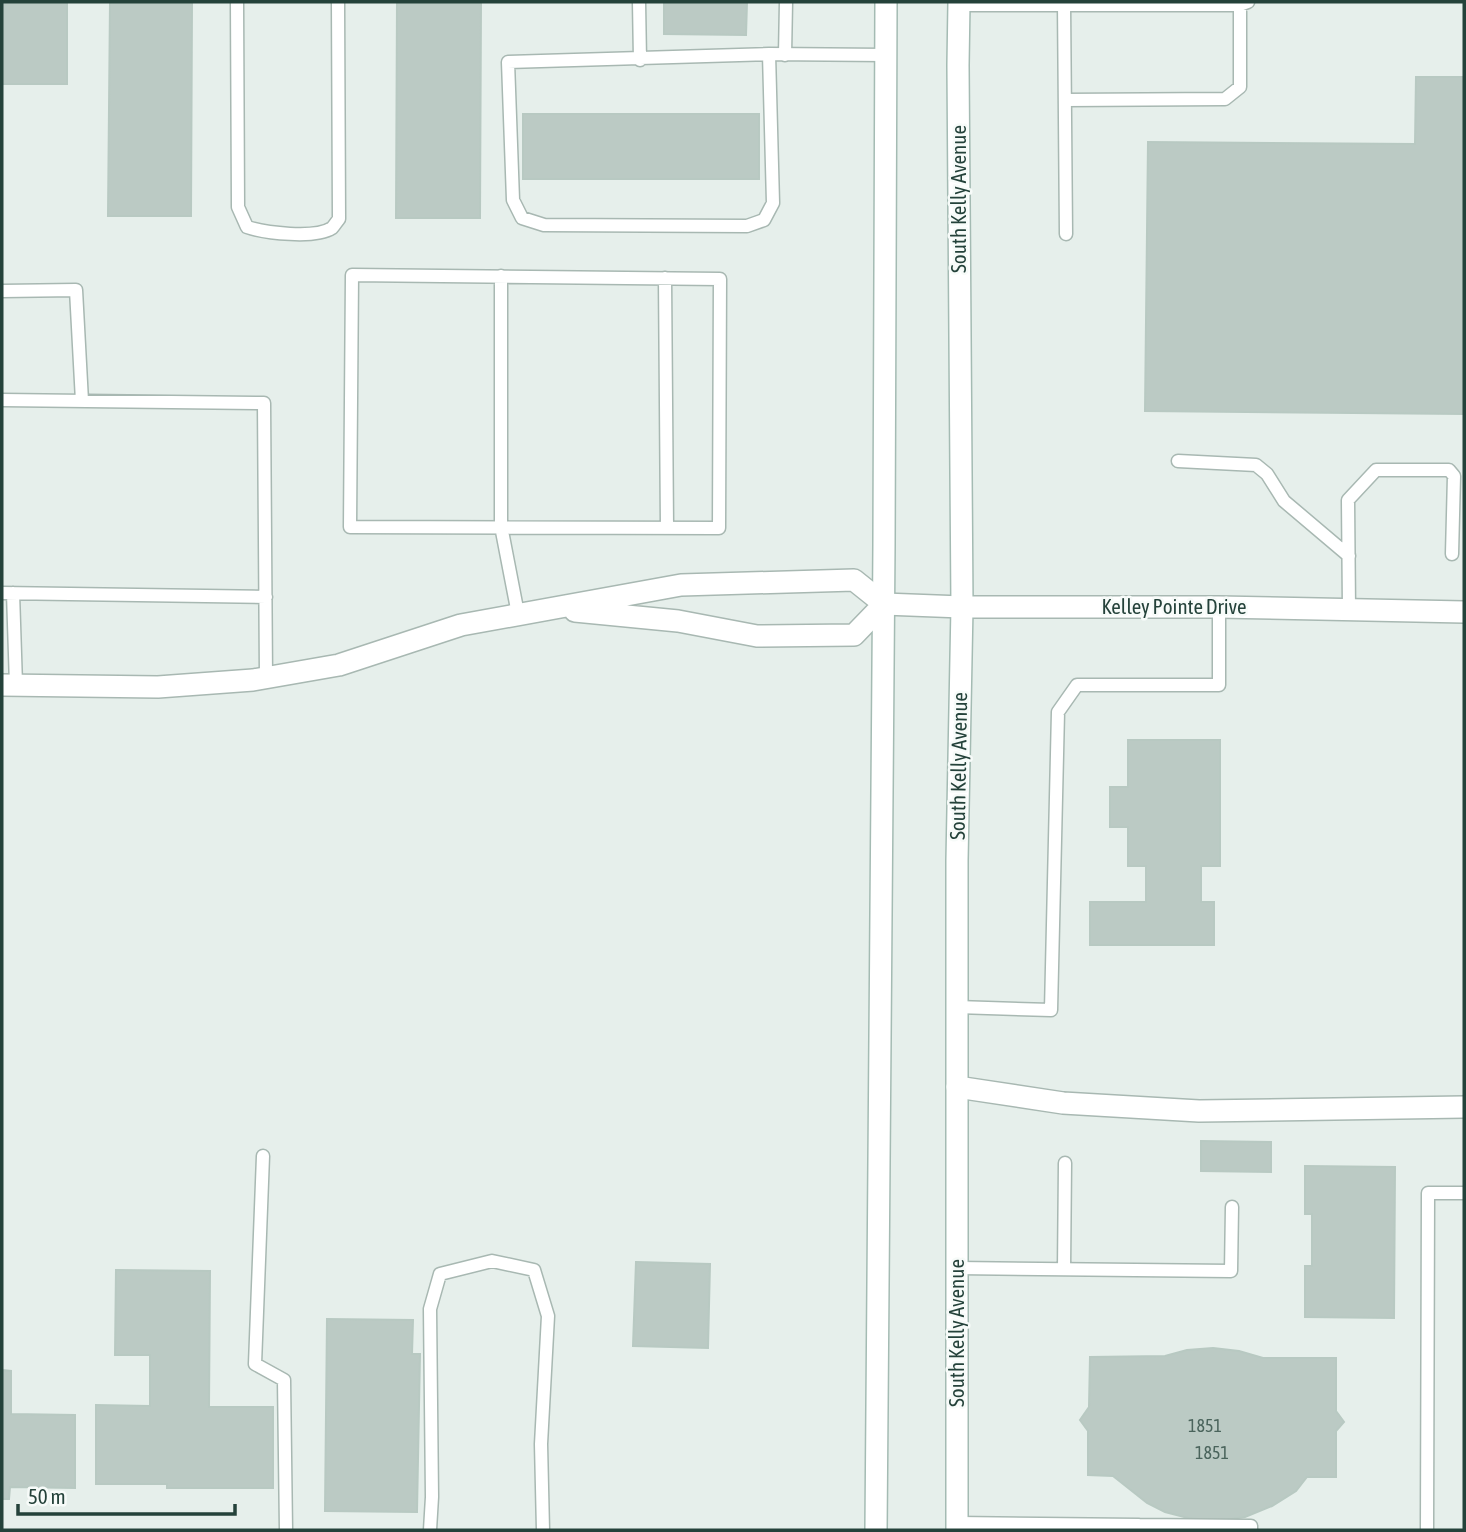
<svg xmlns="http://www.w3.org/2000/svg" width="1466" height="1532" font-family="'Asap Condensed',sans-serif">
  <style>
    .building { fill: #bbcac4; stroke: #b8c9c2; stroke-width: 2 }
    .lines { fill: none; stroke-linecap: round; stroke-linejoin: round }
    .service-casing { stroke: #a8b8b2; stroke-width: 15 }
    .minor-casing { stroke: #a8b8b2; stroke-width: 24 }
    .secondary-casing { stroke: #a4bbb3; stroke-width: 24 }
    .service { stroke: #fff; stroke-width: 12 }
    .minor { stroke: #fff; stroke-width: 21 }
    .secondary { stroke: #fff; stroke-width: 21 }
    .labels { text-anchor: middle; stroke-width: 5; stroke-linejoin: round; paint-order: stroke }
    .number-label { font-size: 18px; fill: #4a645c }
    .street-label { font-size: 21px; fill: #24423a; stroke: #f7fbf9 }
  </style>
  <rect width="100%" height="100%" fill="#e6efeb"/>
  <path class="building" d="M2 2H67V84H2Z
    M110 2H192L191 216H108Z
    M397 2H481L480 218H396Z
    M664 2H747L746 35 664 34Z
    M1416 77H1464V414L1145 411 1148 142 1415 144Z
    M523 114H759V179H523Z
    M1128 740H1220V866H1201V902H1214V945H1090V902H1146V866H1128V827H1110V787H1128Z
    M1201 1141 1271 1142V1172L1201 1171Z
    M1305 1166 1395 1167 1394 1318 1305 1317V1266H1312V1214H1305Z
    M636 1262 710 1264 708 1348 633 1346Z
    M116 1270 210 1271 209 1407H273V1488H167V1484H96V1405L150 1406V1355H115Z
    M327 1319 413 1320 412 1354H420L417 1512 325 1511Z
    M1213 1348 1239 1351 1263 1358H1336V1411L1344 1422 1336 1431V1477H1307L1296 1491 1272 1506 1245 1517 1218 1521 1188 1518 1165 1512 1147 1503 1113 1476 1088 1475V1431L1080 1420 1089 1407 1090 1357 1165 1356 1187 1350Z
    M2 1370 11 1371V1414L75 1415V1488L10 1487 9 1499H2Z"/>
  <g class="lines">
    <g class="service-casing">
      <path id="service" d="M237 2 238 207 247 227C265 233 315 239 332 228 334 226 337 221 339 219L338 2
        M639 2 640 60
        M1064 4 1066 234
        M959 5H1240L1248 2
        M769 54 773 203 764 220 747 226 544 225 522 218 513 200 508 62 769 54 886 55
        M785 55 786 2
        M1065 100 1225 99 1240 87V5
        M352 275 720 279 719 528 350 527Z
        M501 276V526L518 614
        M665 278 667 528
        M2 291 76 290 82 401
        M2 400 264 403 266 677
        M1178 461 1256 465 1267 474 1284 501 1349 556
        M2 593 266 597
        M13 593 16 685
        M1349 609 1348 500 1376 470H1449L1454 476 1452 554
        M957 1007 1051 1010 1058 712 1077 685H1219V607
        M263 1156 255 1364 284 1380 286 1530
        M957 1268 1231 1271 1232 1207
        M1064 1269 1065 1163
        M957 1523 1139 1525 1144 1530
        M1139 1525 1251 1526V1530
        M430 1530 432 1497 430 1309 440 1274 492 1261 534 1270 548 1316 541 1444 543 1530
        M1427 1530 1428 1193H1464"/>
    </g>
    <g class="minor-casing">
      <path id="minor" d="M884 604 962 607H1219L1464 612
        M575 611 678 621 757 636 854 635 884 604
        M2 685 158 687 253 680 339 665 461 625 681 585 854 580 884 604
        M957 1087 1063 1103 1199 1111 1464 1107"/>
    </g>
    <g class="secondary-casing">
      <path id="secondary" d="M876 1530 884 545 886 2
        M957 1530V860L962 607 958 65 959 2"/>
    </g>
    <use href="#service" class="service"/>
    <use href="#minor" class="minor"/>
    <use href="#secondary" class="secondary"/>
  </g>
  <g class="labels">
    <g class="number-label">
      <text x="1205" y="1432">1851</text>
      <text x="1212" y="1459">1851</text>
    </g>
    <g class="street-label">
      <text transform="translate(959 199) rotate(-90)" y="7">South Kelly Avenue</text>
      <text x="1174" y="614">Kelley Pointe Drive</text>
      <text transform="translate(959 766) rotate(-89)" y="7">South Kelly Avenue</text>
      <text transform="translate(957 1333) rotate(-90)" y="7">South Kelly Avenue</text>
    </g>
  </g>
  <rect width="1466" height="1532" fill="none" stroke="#24423a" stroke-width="7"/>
  <path d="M18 1504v10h217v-10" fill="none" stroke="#24423a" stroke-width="3.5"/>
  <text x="28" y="1504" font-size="21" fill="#24423a" stroke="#f7fbf9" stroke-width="5" paint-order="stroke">50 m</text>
</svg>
